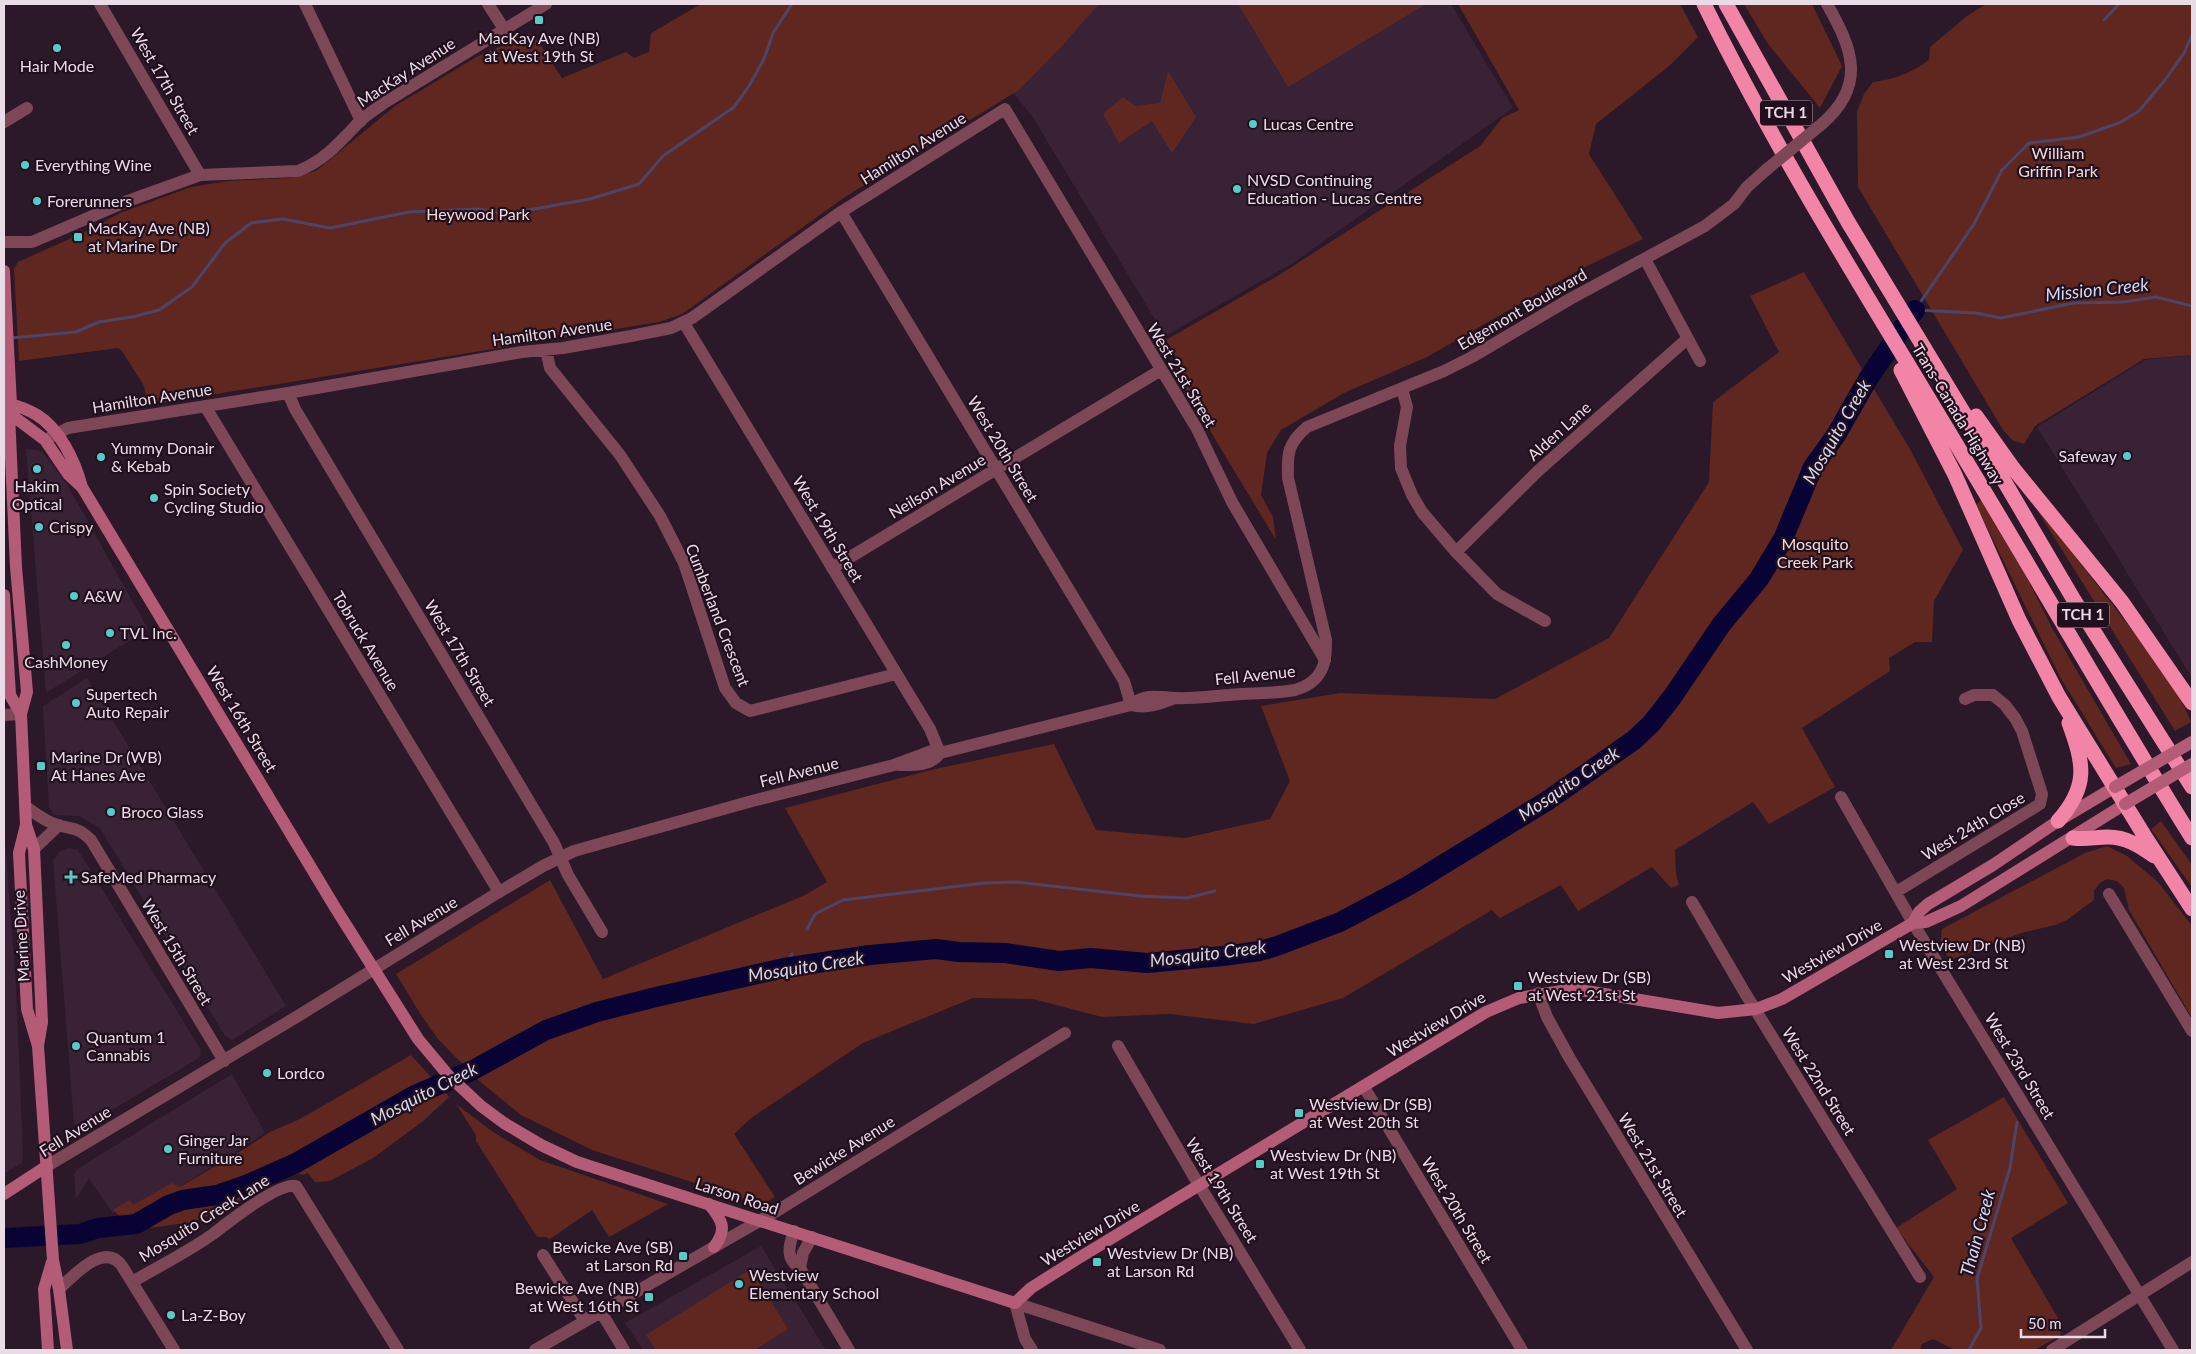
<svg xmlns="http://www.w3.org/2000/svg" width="2196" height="1354" font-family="Lato,sans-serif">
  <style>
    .built { fill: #392236 }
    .green { fill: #5f2720 }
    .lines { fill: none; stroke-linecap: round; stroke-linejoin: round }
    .stream { stroke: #4c4469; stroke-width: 3 }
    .river { stroke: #080334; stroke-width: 20 }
    .minor { stroke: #7e4757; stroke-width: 12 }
    .tertiary { stroke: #7e4757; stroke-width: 12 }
    .secondary { stroke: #b35b77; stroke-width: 12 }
    .motorway { stroke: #f284a7; stroke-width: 15 }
    .tertiary-bridge { stroke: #7e4757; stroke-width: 12 }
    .secondary-bridge { stroke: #b35b77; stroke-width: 12 }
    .poi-dot { fill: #54cdc8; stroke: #210f1e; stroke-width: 2 }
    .labels { text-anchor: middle; stroke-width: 4.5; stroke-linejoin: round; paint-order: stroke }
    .shield { fill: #210f1e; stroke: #ad9eaa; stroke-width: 1 }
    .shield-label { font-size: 15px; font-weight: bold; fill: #e9dce6 }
    .poi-label { font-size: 16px; fill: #e9dce6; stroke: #210f1e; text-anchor: start }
    .street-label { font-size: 16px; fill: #e9dce6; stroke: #210f1e }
    .park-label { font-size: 16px; fill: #f3dad6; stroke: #210f1e }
    .water-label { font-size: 18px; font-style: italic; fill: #d4d8ed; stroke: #210f1e }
  </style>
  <rect width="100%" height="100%" fill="#2b1828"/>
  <path class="built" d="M970 4H1451L1513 108 1293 263 1165 336 1032 116 960 27Z
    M2192 355V678L2037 427 2145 360Z
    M26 449 42 451 68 486 148 629 46 693Z
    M87 678 286 1006 232 1040 225 1036 100 828 79 816 55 815 49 808 43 706Z
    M4 824 16 987 23 1151 22 1163 4 1174Z
    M69 848 78 850 201 1050 199 1058 82 1128 74 1124 53 860 60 851Z
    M232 1074 265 1133 176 1189 133 1207 129 1204 113 1213 89 1179 76 1199 74 1175 77 1169Z
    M761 1246 826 1350H643L625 1323Z"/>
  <path class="green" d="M701 4H1099L1061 47 1019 90 845 197 682 314 659 322 155 404 154 402H147L144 386 122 351 118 348 19 361 14 269 18 262 85 232 120 213 191 187 228 181 291 178 316 171 395 106 478 56 504 45 506 46 528 33 534 35 562 78 626 52 634 58 649 52 651 33Z
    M1238 4H1426L1288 87Z
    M1458 4H1680L1698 37 1668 67 1596 124 1589 154 1643 239 1577 271 1427 357 1344 393 1281 430 1267 453 1261 495 1273 517 1276 540 1177 376 1184 370 1166 340 1279 275 1480 146 1502 118 1519 110Z
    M1744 4H1812L1842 66 1820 108 1768 44Z
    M1986 4H2192V355L2144 359 2035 426 2024 444 2012 440 2003 430 1858 187 1857 112 1864 94 1873 82C1895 79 1911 73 1929 60L1930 47 1967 16Z
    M1168 71 1196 117 1172 153 1152 121 1119 143 1103 114 1123 97 1136 106 1160 103Z
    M1804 272 1911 451 1963 550 1934 601 1932 642H1915L1889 658 1890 671 1802 728 1835 787 1769 824 1753 802 1675 850 1676 874 1679 885 1671 888 1652 867 1578 911 1561 885 1500 918 1492 910 1343 998 1254 1024 1170 1014 1102 1017 1033 999 973 998 863 1043 751 1118 734 1134 775 1197 765 1203H757L592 1150 521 1115 478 1080 438 1039 421 1015 396 974 550 880 603 979 805 895 827 882 785 808 935 769 1054 744 1096 830 1185 838 1270 819 1290 781 1261 706 1340 693 1495 699 1609 638 1709 482 1713 402 1779 352 1750 296Z
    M2029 497 2174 684 2191 722 2175 731Z
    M1981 500 2012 548 2052 628 2131 764 2116 768 2060 677 1976 505Z
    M2161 821 2192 865V887L2151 829Z
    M2107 846 2127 856 2158 882 2192 926V1018L2129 910 2124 888 2117 881 2107 879 2100 883 2094 891V900L2067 920 2055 925 2021 933 1950 960 1940 945 1942 929 2085 853Z
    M411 1055 449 1097 422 1122 373 1158 330 1181 315 1182 308 1173 303 1175 297 1173H289L238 1202 193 1222 135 1230 113 1210 130 1200 133 1205 172 1183 180 1187 246 1148 270 1132 300 1119Z
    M2004 1097 2068 1203 2011 1238 2062 1325 2060 1335 2035 1350H1955L1933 1339 1922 1344 1920 1350H1891L1934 1277 1896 1228 1957 1189 1928 1140Z
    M456 1104 493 1132 540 1160 668 1204 609 1237 592 1210 550 1239 546 1237H537L476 1141V1135Z
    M751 1269 788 1329 754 1350H656L646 1335Z"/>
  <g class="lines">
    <path class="stream" d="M2104 20 2119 4
      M1915 310 1974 224 2002 170 2029 143 2079 137 2119 123 2139 111 2165 80 2184 53 2192 35
      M1915 310 1976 313 2001 318 2074 303 2123 302 2156 297 2192 306
      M11 338 76 332 99 322 132 317 159 310 192 287 225 243 251 223 283 219 330 228 409 212 478 209 506 214 590 199 639 184 663 156 734 107 749 86 764 59 773 33 792 4
      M807 929 815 914 843 900 985 883 1016 882 1140 896 1187 898 1215 891
      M784 968 792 954
      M1969 1350 1981 1328 1977 1279 2010 1168 2017 1122"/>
    <path class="river" d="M4 1238 80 1234 98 1228 136 1224 169 1205 183 1200 217 1195 246 1185 296 1163 415 1095 473 1070 546 1030 597 1012 656 997 784 968 870 955 936 949 959 952 1005 953 1059 961 1091 958 1147 963 1223 956 1260 951 1277 946 1340 922 1408 886 1547 801 1634 740 1651 724 1673 696 1721 625 1759 579 1783 539 1813 467 1836 435 1868 379 1915 310"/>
    <path class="minor" d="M100 4 200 175
      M305 4 361 121
      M488 4 504 29
      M4 122 27 108
      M841 212 1124 681 1131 705
      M4 242H32L125 202 200 175 298 171C324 161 340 142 359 122 366 115 376 109 384 103L546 4
      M1645 259 1700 361
      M684 323 930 729 940 753
      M546 350 550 368 620 455 660 516 684 563 725 688 736 703 750 711 896 674
      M1402 389 1407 407 1400 446 1401 468 1412 495 1422 512 1456 552 1497 594 1545 621
      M288 393 295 409 554 843 568 875 602 932
      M205 406 499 892
      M47 439 68 428 288 393 522 352 563 348 631 336 671 328 692 318 841 212 1005 109 1197 429 1232 502 1325 660
      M1456 552 1538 471 1687 339
      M832 568 1161 370
      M4 715 21 714
      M1841 797 1913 923
      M25 806C33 812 42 819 52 823 70 831 75 824 91 840L224 1061
      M34 849 59 825
      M1896 892 2040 804 2042 794 2022 731 2015 718 2005 705 1993 695H1974L1965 699
      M2109 894 2192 1031
      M1692 902 1745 993 1920 1277
      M1538 993 1547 1017 1569 1057 1747 1350
      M1118 1046 1193 1175 1300 1350
      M1364 1087 1522 1350
      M794 1231C789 1245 785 1259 800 1268L849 1350
      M543 1255 585 1321
      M800 1268 803 1253 812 1237
      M132 1282C159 1266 188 1252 213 1234 227 1223 279 1182 296 1186L398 1350
      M59 1289C74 1275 105 1241 122 1266L174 1350
      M1015 1303 1025 1339 1032 1350
      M601 1312 624 1350
      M535 1350 780 1209 1065 1033
      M2052 1350 2192 1262"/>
    <path class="tertiary" d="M1823 123C1867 84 1852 48 1827 4
      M1131 705C1147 709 1160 704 1175 698
      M899 765C914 765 931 766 940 753
      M1913 923 2173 1350
      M47 1166 298 1016 499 892 543 866 574 851 752 801 894 765 932 751 940 753 1131 705C1146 693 1158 697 1175 698 1193 699 1211 696 1229 695 1251 693 1273 694 1295 690 1302 688 1310 684 1315 679 1326 668 1326 654 1326 640L1288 478C1287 453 1288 443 1307 427L1444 371 1472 357 1570 299 1705 226 1734 204 1747 187 1766 170
      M1015 1303 1160 1350"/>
    <path class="secondary" d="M4 271 11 404 9 414 16 567 27 692 21 714 26 825 34 849 41 999 42 1022 38 1046
      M4 402C15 405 27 409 37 415 60 429 75 461 82 487L336 909 418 1039 448 1075 481 1106 504 1123 541 1145 577 1162 1015 1303 1031 1288 1077 1259 1486 1012 1519 998 1574 989 1718 1013 1756 1009 1782 999 1913 923 1926 922 1961 906 2125 804
      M5 410 45 440 68 474 82 487
      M4 595 10 695 21 714
      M26 825 19 853 27 1009 38 1046 53 1260 59 1289 67 1350
      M1913 923 1919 912 1928 904 1993 865 2058 821 2115 787
      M4 1194 47 1166
      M709 1204C722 1220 728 1229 714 1247
      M48 1350 44 1289 52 1262"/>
    <path class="motorway" d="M1704 4C1781 161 1875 308 1965 459 2041 585 2114 713 2192 838
      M1726 4 1848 222 1980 440 2074 600 2192 787
      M1901 370 1955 475 2019 620 2059 697 2144 835 2192 909
      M1976 416 2013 468 2122 602 2192 703
      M2058 821C2089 786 2084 764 2069 723
      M2073 838C2086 840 2095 837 2108 837 2126 837 2140 846 2154 856"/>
    <path class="tertiary-bridge" d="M1766 170 1823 123"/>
    <path class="secondary-bridge" d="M2115 787 2192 742
      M2125 804 2192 764"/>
  </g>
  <g class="poi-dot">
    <rect x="534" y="15" width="10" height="10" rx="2.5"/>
    <circle cx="57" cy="48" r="5"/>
    <circle cx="1253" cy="124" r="5"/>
    <circle cx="25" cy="165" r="5"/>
    <circle cx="1237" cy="189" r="5"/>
    <circle cx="37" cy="201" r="5"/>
    <rect x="73" y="232" width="10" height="10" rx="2.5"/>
    <circle cx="2127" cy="456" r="5"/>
    <circle cx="101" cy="457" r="5"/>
    <circle cx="37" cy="469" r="5"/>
    <circle cx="154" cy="498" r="5"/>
    <circle cx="39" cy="527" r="5"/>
    <circle cx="74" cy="596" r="5"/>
    <circle cx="110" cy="633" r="5"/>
    <circle cx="66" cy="645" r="5"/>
    <circle cx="76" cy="703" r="5"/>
    <rect x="36" y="761" width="10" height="10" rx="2.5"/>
    <circle cx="111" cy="812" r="5"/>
    <path d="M68.5 869.5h5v5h5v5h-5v5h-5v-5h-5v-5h5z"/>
    <rect x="1884" y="949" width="10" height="10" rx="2.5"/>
    <rect x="1513" y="981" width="10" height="10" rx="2.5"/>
    <circle cx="76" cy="1046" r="5"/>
    <circle cx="267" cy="1073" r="5"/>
    <rect x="1294" y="1108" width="10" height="10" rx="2.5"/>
    <circle cx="168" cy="1149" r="5"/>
    <rect x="1255" y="1159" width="10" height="10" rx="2.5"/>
    <rect x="678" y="1251" width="10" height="10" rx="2.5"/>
    <rect x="1092" y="1257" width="10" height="10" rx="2.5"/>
    <circle cx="739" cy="1284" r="5"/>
    <rect x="644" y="1292" width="10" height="10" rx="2.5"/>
    <circle cx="171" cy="1315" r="5"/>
  </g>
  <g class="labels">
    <g class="shield">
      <rect x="1760" y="100.5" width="52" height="25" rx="4"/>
      <rect x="2057" y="602.5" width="52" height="25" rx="4"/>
    </g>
    <g class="shield-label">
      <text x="1786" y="118">TCH 1</text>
      <text x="2083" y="620">TCH 1</text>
    </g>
    <g class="poi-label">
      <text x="539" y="44" text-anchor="middle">MacKay Ave (NB)<tspan x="539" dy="18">at West 19th St</tspan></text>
      <text x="57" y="72" text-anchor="middle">Hair Mode</text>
      <text x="1263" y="130">Lucas Centre</text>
      <text x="35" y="171">Everything Wine</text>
      <text x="1247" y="186">NVSD Continuing<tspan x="1247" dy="18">Education - Lucas Centre</tspan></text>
      <text x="47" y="207">Forerunners</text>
      <text x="88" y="234">MacKay Ave (NB)<tspan x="88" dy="18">at Marine Dr</tspan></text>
      <text x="111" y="454">Yummy Donair<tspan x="111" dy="18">&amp; Kebab</tspan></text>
      <text x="2117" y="462" text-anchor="end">Safeway</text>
      <text x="37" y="492" text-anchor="middle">Hakim<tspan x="37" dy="18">Optical</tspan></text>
      <text x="164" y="495">Spin Society<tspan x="164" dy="18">Cycling Studio</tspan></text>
      <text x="49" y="533">Crispy</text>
      <text x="84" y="602">A&amp;W</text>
      <text x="120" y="639">TVL Inc.</text>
      <text x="66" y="668" text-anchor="middle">CashMoney</text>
      <text x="86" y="700">Supertech<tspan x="86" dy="18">Auto Repair</tspan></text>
      <text x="51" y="763">Marine Dr (WB)<tspan x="51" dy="18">At Hanes Ave</tspan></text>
      <text x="121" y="818">Broco Glass</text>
      <text x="81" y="883">SafeMed Pharmacy</text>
      <text x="1899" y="951">Westview Dr (NB)<tspan x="1899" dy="18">at West 23rd St</tspan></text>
      <text x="1528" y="983">Westview Dr (SB)<tspan x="1528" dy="18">at West 21st St</tspan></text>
      <text x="86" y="1043">Quantum 1<tspan x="86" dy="18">Cannabis</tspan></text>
      <text x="277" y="1079">Lordco</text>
      <text x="1309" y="1110">Westview Dr (SB)<tspan x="1309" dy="18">at West 20th St</tspan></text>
      <text x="178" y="1146">Ginger Jar<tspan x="178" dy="18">Furniture</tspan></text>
      <text x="1270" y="1161">Westview Dr (NB)<tspan x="1270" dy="18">at West 19th St</tspan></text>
      <text x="673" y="1253" text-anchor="end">Bewicke Ave (SB)<tspan x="673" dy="18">at Larson Rd</tspan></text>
      <text x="1107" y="1259">Westview Dr (NB)<tspan x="1107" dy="18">at Larson Rd</tspan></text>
      <text x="749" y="1281">Westview<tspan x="749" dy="18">Elementary School</tspan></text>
      <text x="639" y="1294" text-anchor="end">Bewicke Ave (NB)<tspan x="639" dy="18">at West 16th St</tspan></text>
      <text x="181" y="1321">La-Z-Boy</text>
    </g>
    <g class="street-label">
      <text transform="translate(406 72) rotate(-33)" y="6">MacKay Avenue</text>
      <text transform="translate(165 81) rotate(60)" y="6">West 17th Street</text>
      <text transform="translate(913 148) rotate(-32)" y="6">Hamilton Avenue</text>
      <text transform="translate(1522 309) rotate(-30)" y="6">Edgemont Boulevard</text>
      <text transform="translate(552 332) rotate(-8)" y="6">Hamilton Avenue</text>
      <text transform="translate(1182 375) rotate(59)" y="6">West 21st Street</text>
      <text transform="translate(152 398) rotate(-9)" y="6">Hamilton Avenue</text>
      <text transform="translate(1958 414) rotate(59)" y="6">Trans-Canada Highway</text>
      <text transform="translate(1559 431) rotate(-42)" y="6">Alden Lane</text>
      <text transform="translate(1003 449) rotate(59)" y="6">West 20th Street</text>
      <text transform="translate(937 486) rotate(-31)" y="6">Neilson Avenue</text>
      <text transform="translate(828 529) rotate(59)" y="6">West 19th Street</text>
      <text transform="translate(718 615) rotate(69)" y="6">Cumberland Crescent</text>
      <text transform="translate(366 641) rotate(59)" y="6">Tobruck Avenue</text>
      <text transform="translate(460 653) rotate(59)" y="6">West 17th Street</text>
      <text transform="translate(1255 675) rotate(-6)" y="6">Fell Avenue</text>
      <text transform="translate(242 719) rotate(59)" y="6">West 16th Street</text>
      <text transform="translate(799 772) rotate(-14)" y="6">Fell Avenue</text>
      <text transform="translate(1973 826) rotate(-31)" y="6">West 24th Close</text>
      <text transform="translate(421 921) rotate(-31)" y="6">Fell Avenue</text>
      <text transform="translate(21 936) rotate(-93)" y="6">Marine Drive</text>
      <text transform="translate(1832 951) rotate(-30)" y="6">Westview Drive</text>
      <text transform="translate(177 952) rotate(59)" y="6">West 15th Street</text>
      <text transform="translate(1436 1024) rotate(-31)" y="6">Westview Drive</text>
      <text transform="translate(2020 1066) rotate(59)" y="6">West 23rd Street</text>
      <text transform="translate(1819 1081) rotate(58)" y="6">West 22nd Street</text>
      <text transform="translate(75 1131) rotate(-32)" y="6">Fell Avenue</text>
      <text transform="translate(844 1150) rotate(-32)" y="6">Bewicke Avenue</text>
      <text transform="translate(1653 1165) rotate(59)" y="6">West 21st Street</text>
      <text transform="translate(1222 1190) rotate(58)" y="6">West 19th Street</text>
      <text transform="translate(737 1196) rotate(18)" y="6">Larson Road</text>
      <text transform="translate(1457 1210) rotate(59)" y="6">West 20th Street</text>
      <text transform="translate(204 1218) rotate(-32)" y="6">Mosquito Creek Lane</text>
      <text transform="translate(1090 1233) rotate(-31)" y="6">Westview Drive</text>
    </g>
    <g class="park-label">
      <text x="2058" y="159">William<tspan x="2058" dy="18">Griffin Park</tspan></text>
      <text x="478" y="220">Heywood Park</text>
      <text x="1815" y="550">Mosquito<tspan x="1815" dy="18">Creek Park</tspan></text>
    </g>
    <g class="water-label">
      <text transform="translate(2097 290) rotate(-6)" y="6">Mission Creek</text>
      <text transform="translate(1837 432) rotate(-60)" y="6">Mosquito Creek</text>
      <text transform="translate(1569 784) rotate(-34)" y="6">Mosquito Creek</text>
      <text transform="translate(1208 954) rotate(-7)" y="6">Mosquito Creek</text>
      <text transform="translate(806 967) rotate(-9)" y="6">Mosquito Creek</text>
      <text transform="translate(424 1094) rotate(-27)" y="6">Mosquito Creek</text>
      <text transform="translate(1978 1233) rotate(-75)" y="6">Thain Creek</text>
    </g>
  </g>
  <rect width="2196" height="1354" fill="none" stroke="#e9dce6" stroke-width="10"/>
  <path d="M2021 1329v8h84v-8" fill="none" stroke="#e9dce6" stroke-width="2.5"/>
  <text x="2028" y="1329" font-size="15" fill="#e9dce6" stroke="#210f1e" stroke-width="4" paint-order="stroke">50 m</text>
</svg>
